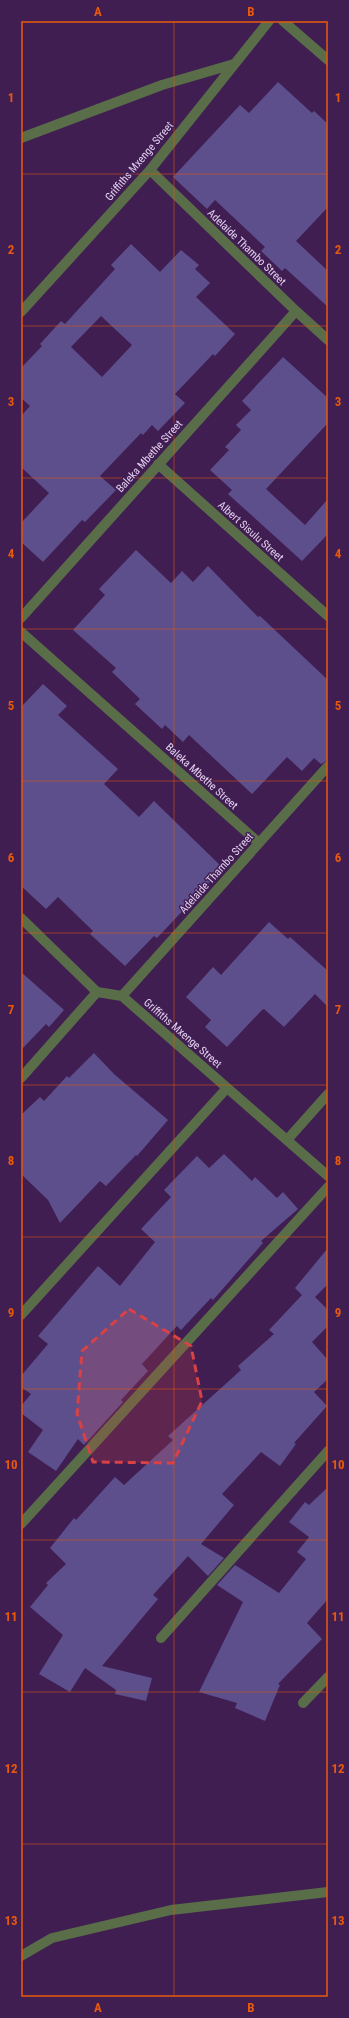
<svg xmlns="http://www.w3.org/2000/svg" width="349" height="2018" font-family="'Roboto Condensed',sans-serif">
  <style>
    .building { fill: #5c4f8c; fill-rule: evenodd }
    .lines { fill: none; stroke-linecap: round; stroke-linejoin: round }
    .minor { stroke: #596e48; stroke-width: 10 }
    .marked { fill: #d84146; fill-opacity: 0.2; stroke: #d84146; stroke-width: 3; stroke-dasharray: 8 5; stroke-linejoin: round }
    .grid { fill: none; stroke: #e8590c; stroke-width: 1; stroke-opacity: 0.55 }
    .labels { text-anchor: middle; stroke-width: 3; stroke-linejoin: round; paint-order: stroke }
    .street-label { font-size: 11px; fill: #e4d0f0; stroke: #401e52 }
    .neatline { fill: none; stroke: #e8590c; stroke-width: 1.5 }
    .grid-label { font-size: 13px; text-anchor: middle; font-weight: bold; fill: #e8590c }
  </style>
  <rect width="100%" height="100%" fill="#401e52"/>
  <path class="building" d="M278 82 312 113 314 111 328 124V207L296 241 328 271V307L285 268 282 271 261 251 265 247 215 200 207 209 173 177 240 105 249 113Z
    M131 244 160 272 181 250 199 265 195 269 210 283 196 297 235 334 215 356 213 354 175 394 185 403 158 431 152 425 143 435 141 433 100 476 116 490 85 522 82 520 43 562 21 542V523L49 493 21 467V416L30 406 21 398V368L42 346 40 344 61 321 65 324 115 269 111 265ZM101 316 132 345 102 377 71 347Z
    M283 357 328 398V423L266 489 305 525 328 499V534L302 561 228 494 232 490 210 470 229 450 225 447 241 430 236 425 251 410 242 401Z
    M136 550 171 583 182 571 193 582 208 566 258 617 260 616 328 680V760L321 764 314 758 302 771 287 757 252 794 189 735 183 742 165 725 162 729 135 704 140 699 112 672 116 668 73 630 105 595 99 589Z
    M43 684 67 706 58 715 118 769 104 784 139 817 154 801 223 868 157 938 154 936 125 966 90 934 93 931 58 897 46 909 21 886V707Z
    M269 922 288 939 290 937 328 971V1007L315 994 284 1027 264 1009 262 1010 227 1047 205 1027 211 1020 186 997 213 967 221 975Z
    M21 972 64 1010 49 1027 46 1024 21 1050Z
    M94 1053 114 1074 168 1120 137 1156 136 1155 106 1186 100 1181 60 1223 48 1200 21 1174V1115L40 1097 44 1101 67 1076 69 1078Z
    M224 1154 252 1181 255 1177 277 1198 283 1192 298 1209 261 1241 263 1243 213 1300 211 1298 181 1330 177 1326 142 1364 148 1371 121 1400 123 1402 84 1445 78 1439 56 1471 28 1452 43 1430 21 1413V1406L31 1394 21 1387V1376L48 1344 38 1336 98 1266 120 1286 155 1242 141 1229 171 1197 164 1190 197 1156 209 1168Z
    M328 1248V1284L315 1297 328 1310V1326L312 1342 328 1360V1379L314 1392 327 1406 294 1443 296 1444 280 1466 261 1452 222 1494 234 1505 201 1544 224 1558 208 1576 188 1556 153 1595 158 1599 102 1666 152 1678 146 1701 115 1694 116 1690 85 1668 70 1692 39 1674 63 1635 30 1607 48 1585 46 1583 66 1564 50 1548 74 1518 76 1520 115 1477 124 1485 173 1440 168 1436 241 1370 238 1366 274 1334 269 1330 302 1295 295 1288Z
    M328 1487V1599L307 1623 322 1639 278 1684 280 1685 265 1721 235 1708 237 1703 199 1692 243 1602 217 1585 235 1565 279 1593 306 1559 297 1552 309 1537 289 1522 305 1502 309 1505Z"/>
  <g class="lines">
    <path class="minor" d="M283 21 328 60
      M21 138 162 85 234 64
      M150 170 296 311 328 340
      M21 312 150 170 269 21
      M158 464 328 616
      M21 618 296 311
      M21 632 259 843
      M21 918 97 992 122 996 328 1176
      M122 996 328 766
      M21 1078 97 992
      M287 1140 328 1094
      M21 1315 227 1088
      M21 1524 328 1187
      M161 1638 328 1451
      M303 1703 328 1677
      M21 1956 52 1938 171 1910 328 1892"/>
  </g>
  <path class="marked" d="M129 1309 191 1346 202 1401 173 1463 93 1462 77 1414 82 1351Z"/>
  <path class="grid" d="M174 21V1997M21 174H328M21 326H328M21 478H328M21 629H328M21 781H328M21 933H328M21 1085H328M21 1237H328M21 1389H328M21 1540H328M21 1692H328M21 1844H328"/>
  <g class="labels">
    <g class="street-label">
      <text transform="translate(139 161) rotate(-50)" y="4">Griffiths Mxenge Street</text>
      <text transform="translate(247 247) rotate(44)" y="4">Adelaide Thambo Street</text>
      <text transform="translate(149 456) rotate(-48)" y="4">Baleka Mbethe Street</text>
      <text transform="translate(251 531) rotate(42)" y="4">Albert Sisulu Street</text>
      <text transform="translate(202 776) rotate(42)" y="4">Baleka Mbethe Street</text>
      <text transform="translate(216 873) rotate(-48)" y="4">Adelaide Thambo Street</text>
      <text transform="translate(183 1033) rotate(41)" y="4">Griffiths Mxenge Street</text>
    </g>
  </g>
  <rect width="349" height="2018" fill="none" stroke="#401e52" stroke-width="44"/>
  <rect x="22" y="22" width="305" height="1974" class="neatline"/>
  <g class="grid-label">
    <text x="98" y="16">A</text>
    <text x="251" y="16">B</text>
    <text x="11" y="102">1</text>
    <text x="338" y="102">1</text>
    <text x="11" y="254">2</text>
    <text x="338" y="254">2</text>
    <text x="11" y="406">3</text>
    <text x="338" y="406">3</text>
    <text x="11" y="558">4</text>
    <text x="338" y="558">4</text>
    <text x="11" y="710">5</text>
    <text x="338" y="710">5</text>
    <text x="11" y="862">6</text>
    <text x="338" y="862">6</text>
    <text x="11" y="1014">7</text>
    <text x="338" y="1014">7</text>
    <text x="11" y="1165">8</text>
    <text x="338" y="1165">8</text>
    <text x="11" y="1317">9</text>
    <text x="338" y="1317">9</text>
    <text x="11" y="1469">10</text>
    <text x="338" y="1469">10</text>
    <text x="11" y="1621">11</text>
    <text x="338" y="1621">11</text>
    <text x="11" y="1773">12</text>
    <text x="338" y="1773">12</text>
    <text x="11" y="1925">13</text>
    <text x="338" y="1925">13</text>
    <text x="98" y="2012">A</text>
    <text x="251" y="2012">B</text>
  </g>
</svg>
